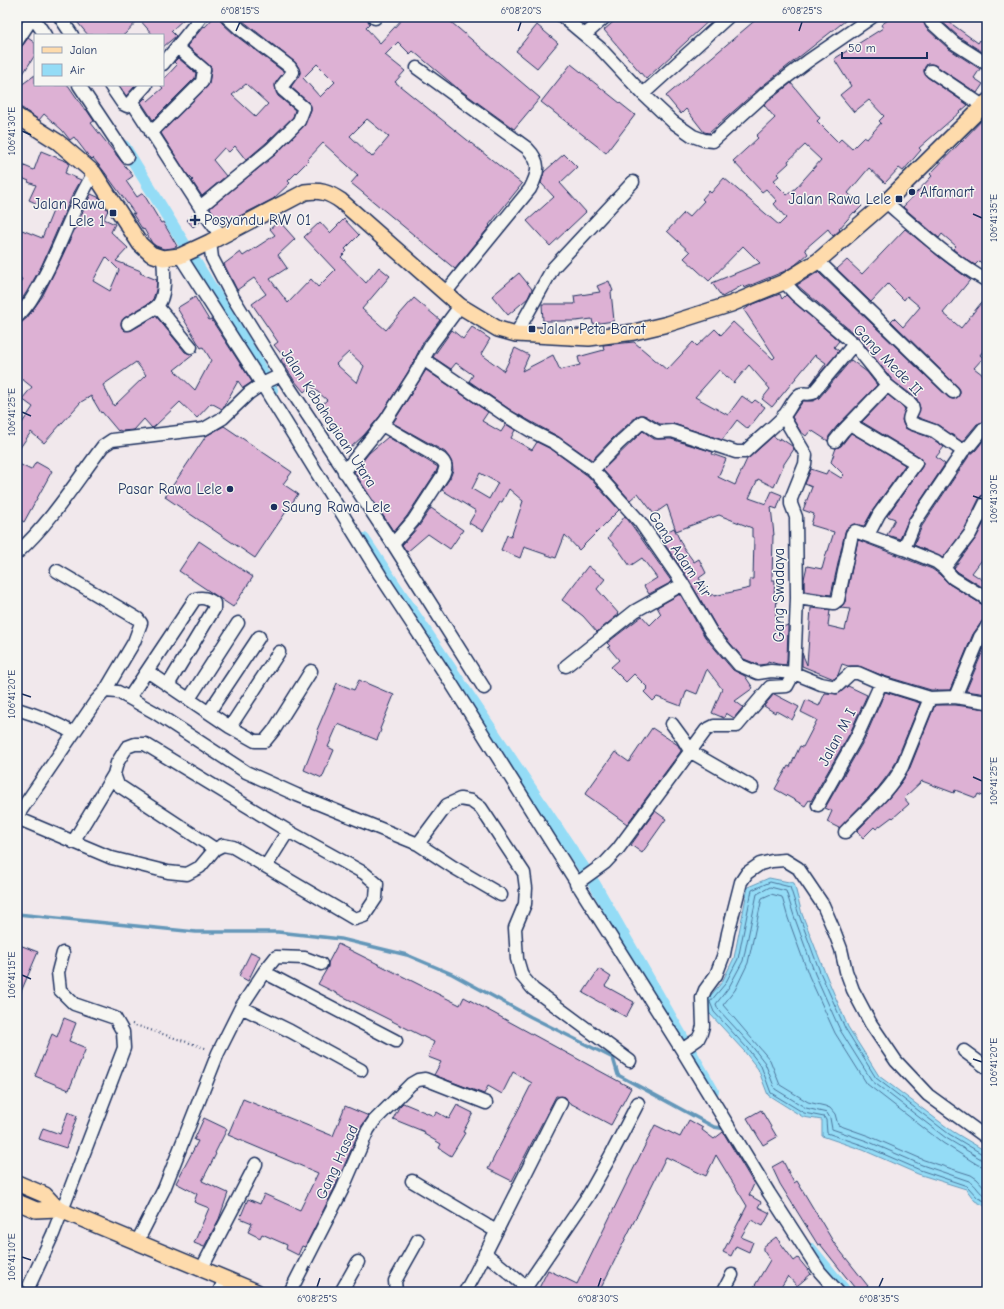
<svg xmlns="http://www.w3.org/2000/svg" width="1004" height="1309" font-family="'Comic Neue',sans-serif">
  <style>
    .water { fill: #94dcf6; stroke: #6497b9 }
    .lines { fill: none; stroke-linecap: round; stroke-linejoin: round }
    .shore { stroke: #4b749b; stroke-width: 1 }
    .stream { stroke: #6497b9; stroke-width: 3.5 }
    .canal { stroke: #94dcf6; stroke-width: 12 }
    .building { fill: #ddb1d4; stroke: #1b2f5e; fill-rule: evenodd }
    .minor-casing { stroke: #1b2f5e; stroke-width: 15 }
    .major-casing { stroke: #1b2f5e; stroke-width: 18 }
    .path { stroke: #1b2f5e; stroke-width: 2; stroke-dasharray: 1 3; stroke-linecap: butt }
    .minor { stroke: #f6f6f2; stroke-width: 12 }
    .major { stroke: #fedbac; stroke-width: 15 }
    .ticks { fill: none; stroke: #1b2f5e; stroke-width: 1.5 }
    .poi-dot { fill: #1b2f5e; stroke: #f6f6f2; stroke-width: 1.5 }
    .labels { text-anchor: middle; stroke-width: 3; stroke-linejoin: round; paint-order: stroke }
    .poi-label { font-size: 15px; fill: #1b2f5e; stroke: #f6f6f2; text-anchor: start }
    .street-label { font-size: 15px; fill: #1b2f5e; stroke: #f6f6f2 }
    .neatline { fill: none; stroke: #1b2f5e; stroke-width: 1.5 }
    .ticks-label { font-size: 10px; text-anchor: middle; fill: #1b2f5e }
  </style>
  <rect width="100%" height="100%" fill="#f1e8ec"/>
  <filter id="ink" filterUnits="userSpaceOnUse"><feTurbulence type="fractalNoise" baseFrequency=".025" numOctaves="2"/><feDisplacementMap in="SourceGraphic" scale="8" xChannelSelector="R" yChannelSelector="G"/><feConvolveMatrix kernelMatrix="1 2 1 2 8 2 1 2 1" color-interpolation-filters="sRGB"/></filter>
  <g filter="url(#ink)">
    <path class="water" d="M769 878 794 883 802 914 824 970 848 1027 879 1076 952 1131 987 1152V1207L975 1201 966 1189 918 1174 863 1150 822 1136V1120L803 1117 768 1095 758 1069 744 1051 710 1014 704 1000 712 994 722 982 734 958 748 887Z"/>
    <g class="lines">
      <path class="shore" d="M987 1155H984L949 1134 876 1078 845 1028 820 972 799 915 790 887 770 882 752 890 738 959 725 984 710 1002 714 1012 747 1048 761 1066 771 1093 804 1113 824 1117 826 1120 827 1133 865 1146 920 1170 967 1186 978 1198 987 1202
        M987 1161 981 1159 946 1138 872 1081 840 1030 815 974 794 916 786 891 770 887 757 894 743 961 729 987 716 1004 718 1009 751 1045 765 1063 775 1089 806 1108 827 1113 830 1118 832 1129 867 1141 922 1165 969 1181C977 1185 978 1193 987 1197
        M987 1167 978 1165 943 1143 867 1084 835 1033 809 976 788 918 782 897 771 894 762 898 748 963 735 990 723 1005 770 1060 780 1085 808 1102 825 1106 830 1108 835 1114 838 1125 869 1136 924 1160 971 1175 977 1179 987 1190"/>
      <path class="stream" d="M17 914 196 932H278L341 939 407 955 452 974 531 1017 613 1058 618 1075 714 1127 726 1129"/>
      <path class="canal" d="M124 146 252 354 272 390
        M364 539 594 883 713 1091
        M811 1249 846 1292"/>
    </g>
    <path class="building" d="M17 17H22L23 18 17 27Z
      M73 17H186L171 31 176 36 163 47V35H153L139 19 124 35H88Z
      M214 17H220L222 23 235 35 284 72 275 84 276 92 278 96 295 110 293 117 266 143 246 160 235 146 229 152 224 148 213 160 226 176 202 196 192 181 193 180 187 174 161 133 207 87 209 84 211 71V67L187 46 204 26 205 27ZM246 84 268 104 256 117 232 95Z
      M238 17H368V21L370 24 366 28 380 43 404 17H445L540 98 514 129 456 87 413 51 410 54 398 42 385 55 405 71 395 82 522 184 489 225 490 226 455 269 351 183 358 175 323 143 308 159 309 160 288 181 290 183 273 199 222 225 210 208 276 154 304 126 311 110V106L309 103 291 87 300 73 299 68 296 63ZM317 64 335 82 320 97 303 78ZM367 119 389 137 372 157 350 136Z
      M619 17H713L646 79 604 30Z
      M759 17H850L761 87 709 133 704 132 686 109 681 114 666 96Z
      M892 17H922L926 28 949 49 980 69 974 78 983 84 977 93 935 65 931 64H927L925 67 924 71 927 77 968 105 919 148 921 150 903 171 899 168 885 183 869 168 848 193 862 206 855 213 854 212 839 229 840 230 833 236 828 229 805 249 808 254 795 265 785 271 744 288 743 285 722 297 712 283 760 263 743 246 709 281 684 258 690 252 667 231 684 213 689 217 704 201 702 199 709 191 711 193 724 178 779 225 786 218 774 204 777 201 766 189 762 192 733 161 758 138 756 136 775 118 764 105 791 83 820 118 817 121 838 142 841 139 852 149 864 137 867 139 881 123 879 121 884 116 869 100 854 112 840 95 851 86 834 59 883 28 881 25ZM805 145 821 160 796 188 787 195 773 181 779 176 777 174 789 163 788 161Z
      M939 17H942L978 43 980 40 987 46V55L959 37 938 18Z
      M537 25 558 43 537 68 516 51Z
      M28 38 35 43V55L17 83V48L23 45Z
      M178 58 196 73 195 78 153 120 141 102 145 98 148 101 163 88 160 85H163V80L177 65 174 62Z
      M571 64 635 115 606 153 541 102Z
      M35 75V85H68L85 110 86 109 94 121 91 123 133 176 126 181 137 197 143 193 161 223 163 222 177 246 173 248 164 249 156 246 152 243 144 229 143 230 132 213 135 214 103 170 93 158 92 159 87 154 74 137 70 140 62 130 44 114 39 120 22 108 17 107V88Z
      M119 85H133L135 86 126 96Z
      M987 115V132L983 136 987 140V267L979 261 975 265 964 258 953 249 956 246 942 234 939 238 903 207 932 176 930 174Z
      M41 151 68 162 69 164 65 173 81 180 72 196 41 267 26 293 17 306V289L22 279 17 276V266L20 259 17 258V242L22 230 42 238 53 211 29 200 36 185 28 182 29 181 17 176V163L34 170Z
      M564 154 577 167 560 183 586 212 550 246 527 221 554 197 541 183 544 172Z
      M91 194 100 198 108 210 104 219 115 224 111 232 128 248 116 261 141 271 140 273 157 280 156 290 153 299 149 303 124 318 121 324 122 328 125 331 132 330 156 316 185 352 193 355 174 370 195 390 211 360 203 347 201 348 177 308 195 297 209 320 211 319 252 382 243 388 238 381 224 406 222 409 211 403 197 418 180 402 154 427 152 428 144 419 134 430 121 431 119 430 118 431 102 412 101 413 91 396 81 402 44 443 31 432 17 452V420L22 423 33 407 22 399 32 387 17 375V324L22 322 27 318 42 297 61 259ZM106 257 119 270 110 291 93 281ZM136 362 146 375 114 406 103 385Z
      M195 214 201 221 193 227 187 220Z
      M344 219 359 235 345 249 347 251 341 257 366 283 379 267 390 276 362 309 386 330 414 298 440 320 424 341 408 372 380 416 364 435 349 449 338 430H337L319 407 327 400 311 386 304 392 294 380 281 360 284 357 274 345 278 342 252 304 266 294 254 278 237 290 224 264 240 252 243 256 275 235 270 229 279 221 295 239 278 255 287 268 270 279 288 303 311 279 318 287 335 270 304 237 320 222 330 233ZM349 352 364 366 357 383 336 364Z
      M905 229 943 260 970 280 943 313 961 328 981 303 987 308V346L980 355 983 358 974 368 987 378V418L984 422 977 424 962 442 938 425 917 417 920 408 917 399 892 380 859 338 797 285 818 272 948 397 952 399H955L960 394V390L958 387 891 321 894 318 903 327 920 307 907 296 904 300 888 284 871 302 837 269 847 260 862 274Z
      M519 273 532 289 528 298 508 315 492 296Z
      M609 281 613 291 611 292 614 321 593 324 592 319 576 321H543L542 304H575L574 296 600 292 597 286Z
      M780 294 782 299 786 295 839 341 834 347 839 351 810 385 826 363 815 355 772 407 762 399 770 389 749 365 734 383 719 370 695 397 728 415 742 396 752 403 755 400 765 407 748 429 737 420 722 440 674 424H660L646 416 641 415 637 416 613 438 592 460 559 437 537 425 512 411 469 381 473 375 456 363 451 369 433 357 452 330 463 339 472 327 490 339 481 354 504 371 515 348 529 355 522 371 553 355 560 370 580 365 578 357 604 350 603 345 634 342 667 370 693 342 697 346 715 329 721 335 733 322 773 359 775 357 744 310 751 305Z
      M851 360 867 372 877 385 837 426 829 436 828 441 811 430 806 436 800 431 792 417 803 401H813L819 398Z
      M426 370 488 412 482 421 501 432 506 424 515 430 511 438 532 450 537 442 551 449 588 476 619 510 579 550 565 535 556 558 524 547 520 558 501 550 507 535 511 537 523 501 509 489 502 502H500L483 531 469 523 476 511 442 490 450 478 453 470 452 463 449 457 445 452 393 423ZM480 473 498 483 489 499 472 489Z
      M888 395 905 409 902 420 905 428 909 430 931 438 944 447 936 457 945 464 909 518 900 539 887 535 895 519 887 516 922 467 923 463 922 459 920 457 862 422Z
      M224 426 292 472 283 484 298 494 255 558 165 497 206 436Z
      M643 431 654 439H671L713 452 712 454 726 459 718 477 735 485 747 459 750 457 773 436 779 440 780 438 792 446 794 449 784 464 774 487 758 479 749 498 766 504 772 491 782 495 777 509 771 507 774 535H773L772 580H775L774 596H777L775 630 788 625 787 660 786 665 777 664 768 661 767 664 759 665 744 659 717 628 689 580 659 536 674 528 683 547 694 562 699 559 706 573 699 578 710 596 713 594 714 596 750 588V579H753L754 537H752V528L719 515 676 531 667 505 654 514 638 493 630 500 603 470Z
      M851 433 905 465 873 510 864 526 854 524 846 529 845 532 831 595 804 591V579L807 566 822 569 827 551H828L834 532 811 525 814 514 803 510 812 487 805 484 811 469 826 474 828 470 841 478 844 475 831 462 836 448 841 446Z
      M388 437 438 467 436 472 407 516 394 532 354 472 369 453Z
      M986 437 987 493 983 494 980 497 964 530 943 558 914 545 922 526 969 456 976 450Z
      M36 462 52 471 24 522 17 518V463L31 470Z
      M431 508 463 530 450 549 428 534 407 552 402 545 419 526Z
      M625 516 631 524 672 582 649 594 644 586 657 578 642 558 630 566 618 549 608 538Z
      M987 517V553L972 573 987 583V590L958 572 954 568 976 538Z
      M858 540 932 569 939 574 949 584 983 605 987 606V619L983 620 973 634 950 690H931L884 676 858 666H848L842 664 838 675 834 679 802 666V653L807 665 811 608 830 610 828 626 845 630 850 609 840 608 845 602Z
      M199 541 253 577 233 607 179 571Z
      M588 566 605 579 597 589 619 614 597 632 583 616 562 600Z
      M680 594 705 637 733 670 745 676 753 688 735 701 743 707 734 718 726 713 724 718 712 713 722 689 707 669 697 694 687 690 681 706 657 697 653 701 644 692 648 688 634 674 626 682 611 667 619 660 608 647 610 646 607 643 642 616 650 625 661 614 657 607Z
      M987 640V694L966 691 987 641Z
      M359 680 394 695 380 729 381 730 377 740 338 724 328 747 334 750 322 778 304 770 319 732 317 730 337 683 354 690Z
      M848 686 867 695 850 733 811 801 809 800 805 806 775 789 788 766 790 767 800 746 803 747 817 720 801 712 806 700 819 706 825 693 838 694Z
      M885 692 920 703 895 764 890 772 878 788 839 828 827 822 832 811 825 808 864 740Z
      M774 694 799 707 792 720 776 711 775 713 764 706Z
      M935 705H955L987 709V798L978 794 976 798 955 790 954 793 922 781 904 798 909 804 893 818 892 817 876 829 874 827 863 838 857 831 889 798 903 780 909 770Z
      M652 728 678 745 681 751 627 824 585 794 615 752 629 762Z
      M655 811 666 819 642 853 631 845Z
      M17 944 38 952 17 1001Z
      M338 944 460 1005 464 997 631 1088 611 1125 568 1102 565 1097 556 1096 512 1181 488 1169 532 1083 513 1072 502 1094 488 1086 484 1094 434 1075 441 1062 428 1057 434 1042 318 984 328 967V963Z
      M251 952 260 956 248 981 239 976Z
      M599 969 611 977 605 986 634 1002 626 1017 583 993Z
      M64 1018 76 1023 69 1041 86 1048 69 1090 35 1076 52 1034 57 1037Z
      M243 1099 333 1136 345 1106 369 1116 361 1127 335 1187 305 1247 302 1246 298 1255 286 1249 287 1245 262 1234 260 1238 248 1232 252 1223 240 1218 248 1199 260 1204 264 1194 300 1210 318 1173 228 1135Z
      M403 1103 434 1116 437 1112 449 1119 457 1105 473 1113 463 1132 465 1133 451 1156 439 1148 441 1144 424 1134 425 1132 393 1119 399 1107Z
      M761 1110 777 1137 763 1145 747 1118Z
      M68 1112 77 1116 66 1148 39 1139 43 1128 60 1134Z
      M204 1118 227 1129 215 1153 216 1154 202 1181 228 1193 219 1219 204 1247 194 1243 209 1208 194 1202 197 1194 176 1183 198 1141 194 1140Z
      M689 1120 703 1128 702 1130 714 1139 723 1132 754 1184 749 1195 761 1202 758 1207 770 1213 763 1226 751 1220 741 1237 753 1242 749 1252 736 1246 731 1256 723 1252 747 1206 716 1155 706 1176 666 1157 599 1292H537L548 1270 577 1284 655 1125 680 1137Z
      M783 1161 794 1183 797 1181 834 1243 868 1286 861 1292H858L854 1287 820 1244 818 1245 780 1184 772 1167Z
      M776 1237 794 1261 798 1258 811 1274 797 1286 788 1276 778 1292H751L770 1260 763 1250V1247Z"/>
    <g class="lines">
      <g class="minor-casing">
        <path id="minor" d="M33 17 45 35
          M60 17 72 35
          M375 17V18
          M563 17 600 48 643 94 673 122 693 136 704 140 713 141 766 93 808 61 872 17
          M929 17 931 22 954 43 987 64
          M585 35 605 17
          M17 41 33 17
          M163 64 201 17
          M417 68 527 148C541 162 539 172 530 189L445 293
          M931 71 983 106
          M79 85 127 157
          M110 85 123 104 127 106 146 85
          M643 94 728 17
          M132 102 200 207 221 236
          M151 133 202 82 204 70 177 47
          M886 202C918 230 950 260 987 281
          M200 207 271 149 299 121 304 108 283 90 282 86 293 72 290 67 240 29 227 17
          M210 242 212 258 232 296 281 375 393 544 484 688
          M180 256 262 384 380 575 451 683 682 1050 769 1193 820 1272 838 1292
          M818 261 953 392
          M784 282 796 295 854 344 887 385 912 405 913 409C911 414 907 419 911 423L934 431 963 451 915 522 904 549
          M157 306 191 347
          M17 317C28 306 33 297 40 284 61 248 72 207 94 173
          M128 324C137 318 148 313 156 307 167 298 164 270 163 258
          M516 334 553 268 633 182
          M423 359 508 417 533 432 555 443 593 470 640 522 683 584 711 632 739 665 758 673 771 671 794 673 821 684 836 687 851 673H858L881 683 930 698 955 697 987 702
          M850 424 916 463 879 514 868 535
          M382 425 441 459C447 465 446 467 443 475L413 521 393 544
          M835 441 843 431 887 385
          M963 451 970 445 983 429H987
          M593 470 618 444 642 422 658 432 672 431 736 452H745C757 440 770 430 782 418 789 411 791 402 799 395 803 392 808 395 813 393L854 344
          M344 472 386 420 414 376 431 345 460 306
          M17 553C51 522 75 483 103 446L112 440 204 429 223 418 249 393 262 384 281 375
          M944 568 970 534 987 500
          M57 571 138 619 141 623 134 642 105 691
          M797 598 834 603 838 600 852 534 855 531 904 549 936 562 944 568 953 578 987 599
          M566 666 635 611 683 584
          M147 671 230 727 255 741H265L274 730 311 671
          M955 697 980 637 985 630 987 626
          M129 698 195 599C203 597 207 598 214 603V609L168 685
          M189 699 238 623
          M17 709C37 715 55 722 73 733
          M209 712 259 637
          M672 724 683 739 691 752 752 787
          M230 727 279 652
          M818 805 857 736 881 683
          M17 816 95 702 105 691 118 692 129 698 154 712 246 772 297 795 418 844 453 867 501 895
          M17 818 112 858 168 872 187 874 200 867 215 849 223 845 233 847 355 919 364 916 376 898 377 884 364 873 288 831 145 744H135L127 747 117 763 114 774 118 785 215 849
          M845 832C865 811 889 792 902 767L930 698
          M73 842 114 774
          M418 844 447 805 460 799 471 801 481 808 524 873 526 888 525 904 515 928 517 959 522 976 533 989 630 1061
          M266 866 288 831
          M576 884 605 863 618 849 706 730 714 726H737L770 687 787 686 794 673 797 598 796 517 791 504V499L805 464 806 455 783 416
          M264 972 396 1041
          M241 1007 264 972 276 957 305 958 321 964
          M682 1050 698 1039 701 1033 703 1026 702 998 705 990 716 975 724 954 728 933 741 882 747 873 760 864 772 861 785 860 798 868 823 905 833 928 841 949 846 971 853 990 871 1024 896 1061 928 1095 987 1138
          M964 1051 987 1068
          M412 1181 496 1231
          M137 1242 164 1189 218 1053 241 1007 290 1031 361 1070
          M485 1253 526 1287
          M202 1268 256 1164
          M30 1284 53 1234 124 1048 123 1032 115 1018 74 1004 60 990 58 972 63 953
          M219 1292 225 1278
          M290 1292 342 1190 368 1130 374 1121 411 1084 418 1080 425 1079 486 1103
          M341 1292 358 1262
          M396 1292 395 1281 418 1240
          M465 1292 475 1274 561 1103
          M524 1292 526 1287 588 1196 611 1155 638 1103
          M723 1292 732 1275"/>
      </g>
      <g class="major-casing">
        <path id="major" d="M17 116 58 142 94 173 140 244 151 254 163 258 180 256 210 242 305 192C320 190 328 192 341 201L460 306 498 329 516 334 589 338 634 332 668 324 731 304 784 282 818 261 886 202 987 102
          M17 1183 45 1195 58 1209
          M17 1202 36 1210 58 1209 257 1292"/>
      </g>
      <path class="path" d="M132 1024 208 1049"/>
      <use href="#minor" class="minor"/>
      <use href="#major" class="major"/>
    </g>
  </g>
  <path class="ticks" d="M236 31 240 22M518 31 521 22M799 31 802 22M22 131 31 135M973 214 982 218M22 412 31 416M973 496 982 499M22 694 31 697M973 777 982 781M22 975 31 979M973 1059 982 1062M22 1257 31 1260M317 1287 320 1278M598 1287 601 1278M879 1287 883 1278"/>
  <g class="poi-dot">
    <circle cx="912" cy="192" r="4"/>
    <rect x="895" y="195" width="8" height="8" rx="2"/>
    <rect x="109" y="209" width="8" height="8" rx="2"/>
    <path d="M193 214h4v4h4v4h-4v4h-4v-4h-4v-4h4z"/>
    <rect x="528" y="325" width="8" height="8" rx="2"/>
    <circle cx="230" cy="489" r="4"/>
    <circle cx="274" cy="507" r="4"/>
  </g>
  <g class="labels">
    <g class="poi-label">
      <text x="920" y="197">Alfamart</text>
      <text x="891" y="204" text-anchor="end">Jalan Rawa Lele</text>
      <text x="105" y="209" text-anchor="end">Jalan Rawa<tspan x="105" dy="17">Lele 1</tspan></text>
      <text x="204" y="225">Posyandu RW 01</text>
      <text x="540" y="334">Jalan Peta Barat</text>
      <text x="222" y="494" text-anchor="end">Pasar Rawa Lele</text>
      <text x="282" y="512">Saung Rawa Lele</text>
    </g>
    <g class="street-label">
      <text transform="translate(888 360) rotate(46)" y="5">Gang Mede II</text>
      <text transform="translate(329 418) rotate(57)" y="5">Jalan Kebahagiaan Utara</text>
      <text transform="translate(680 554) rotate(56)" y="5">Gang Adam Air</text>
      <text transform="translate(779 595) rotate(-90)" y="5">Gang Swadaya</text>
      <text transform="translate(837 737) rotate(-62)" y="5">Jalan M I</text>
      <text transform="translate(337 1162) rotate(-65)" y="5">Gang Hasad</text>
    </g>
  </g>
  <rect width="1004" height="1309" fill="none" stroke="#f6f6f2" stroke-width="44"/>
  <rect x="34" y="34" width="130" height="52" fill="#f6f6f2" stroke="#9ea6b7"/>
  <rect x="42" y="47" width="20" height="6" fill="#fedbac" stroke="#9ea6b7"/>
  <text x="70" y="54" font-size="12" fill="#1b2f5e">Jalan</text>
  <rect x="42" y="64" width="20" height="12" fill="#94dcf6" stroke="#9ea6b7"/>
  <text x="70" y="74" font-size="12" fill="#1b2f5e">Air</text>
  <path d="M842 52v6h85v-6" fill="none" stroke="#1b2f5e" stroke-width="2"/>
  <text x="848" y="52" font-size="12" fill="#1b2f5e" stroke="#f6f6f2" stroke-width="3" paint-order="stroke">50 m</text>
  <rect x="22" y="22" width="960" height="1265" class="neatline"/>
  <g class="ticks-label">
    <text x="240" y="14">6°08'15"S</text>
    <text x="521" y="14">6°08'20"S</text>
    <text x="802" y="14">6°08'25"S</text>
    <text transform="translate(11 131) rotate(-90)" y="4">106°41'30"E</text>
    <text transform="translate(993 218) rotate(-90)" y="4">106°41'35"E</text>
    <text transform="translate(11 412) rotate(-90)" y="4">106°41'25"E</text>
    <text transform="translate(993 499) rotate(-90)" y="4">106°41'30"E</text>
    <text transform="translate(11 694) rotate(-90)" y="4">106°41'20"E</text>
    <text transform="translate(993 781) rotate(-90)" y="4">106°41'25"E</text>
    <text transform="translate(11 975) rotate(-90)" y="4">106°41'15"E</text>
    <text transform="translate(993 1062) rotate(-90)" y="4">106°41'20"E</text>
    <text transform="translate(11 1257) rotate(-90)" y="4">106°41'10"E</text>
    <text x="317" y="1302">6°08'25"S</text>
    <text x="598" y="1302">6°08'30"S</text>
    <text x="879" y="1302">6°08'35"S</text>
  </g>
</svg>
